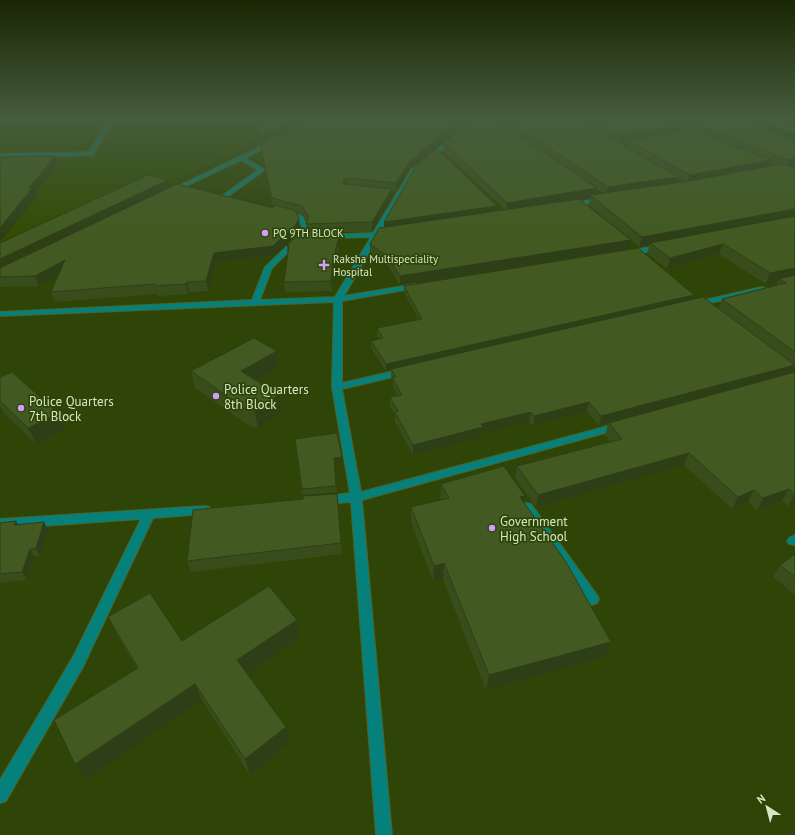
<svg xmlns="http://www.w3.org/2000/svg" width="795" height="835" font-family="'PT Sans',sans-serif">
  <style>
    .built { fill: #324c02 }
    .lines { fill: none; stroke-linecap: round; stroke-linejoin: round }
    .minor-casing { stroke: #4c622a; stroke-width: 2 }
    .tertiary-casing { stroke: #4c622a; stroke-width: 2 }
    .minor { fill: #06807a; fill-rule: evenodd }
    .tertiary { fill: #06807a; fill-rule: evenodd }
    .wall { fill: #394d1c; fill-rule: evenodd }
    .shaded-wall { fill: #2e3f17 }
    .building { fill: #425a21; stroke: #2e3f17 }
    .poi-dot { fill: #d29dfd; stroke: #2e4507; stroke-width: 1.5 }
    .labels { text-anchor: middle; stroke-width: 3.5; stroke-linejoin: round; paint-order: stroke }
    .far-poi-label { font-size: 11px; fill: #d7e6c7; stroke: #2e4507; text-anchor: start }
    .poi-label { font-size: 13px; fill: #d7e6c7; stroke: #2e4507; text-anchor: start }
  </style>
  <rect width="100%" height="100%" fill="#2e4507"/>
  <path class="built" d="M0 119H307L0 261Z"/>
  <g class="lines">
    <g class="minor-casing">
      <path id="minor" d="M110 119H115L93 155 0 158V154L89 152Z
        M454 136 457 138 456 139 415 172 380 233 383 235 378 237 344 296 416 284 420 286 416 288 342 301V383L403 369 408 372 406 374 342 389 361 492 619 423 624 426 623 428 362 500 392 835H376L351 502 325 504 321 503 319 500 321 497 350 493 332 387 334 302 0 316V312L252 300 265 267 295 239 297 238 302 227 297 218 283 213V211L285 210 302 216 308 227 302 238 300 239 299 241 272 268 260 300 335 297 371 237 326 238 324 237V235L373 233 411 170Z
        M274 140 277 142 276 143 245 158 265 170 227 197 232 199V201L219 198 258 170 241 160 173 192 168 191Z
        M603 197 606 199 605 200 571 207 568 205Z
        M661 245 665 247 664 249 628 255 624 253 628 251Z
        M762 287 766 289 765 291 696 306 692 304 696 302Z
        M527 503 531 504 597 595 599 599 597 603 592 605 587 603 523 510 521 507 523 504Z
        M205 506 209 507 211 510 209 513 205 514 153 518 83 667 6 801 0 803V780L73 657 141 519 0 529V519Z
        M795 535V545L789 544 787 541 789 538Z"/>
    </g>
    <g class="tertiary-casing">
      <path id="tertiary" d="M759 119H767L795 129V133Z"/>
    </g>
    <use href="#minor" class="minor"/>
    <use href="#tertiary" class="tertiary"/>
  </g>
  <path class="wall" d="M472 119H748L762 129 795 140V165L791 166 795 168V367H794L791 373 795 372V503L788 506 782 501 757 510 748 502 732 509 684 465 536 507 515 478 517 466 611 441 605 435 608 424 599 426 587 411 533 426 529 422 482 433V437L413 455 395 422V414L390 407V397L397 396 393 387V380L391 379V370L386 371 371 348V341L380 339 377 335V328L419 320 404 292V286L692 300 718 309 722 299 776 285 778 282 766 284 719 254 667 269 647 253 649 246 639 247 631 240 628 249 400 285 388 266 370 253V244L497 211 505 210 443 151 444 143ZM680 127 688 130 679 132ZM627 142 626 147 619 143H620ZM771 162 777 165 769 166ZM678 178 684 182 676 183ZM597 189 604 194 596 195ZM590 198 589 205 629 239 580 200Z
    M256 122 410 169 396 191H392V198L372 232H339L340 239 339 252H337L333 276 332 291 285 292 284 282 307 231 306 224 307 222 303 215 297 214 300 227 296 235 274 256 216 262 208 291 189 292 188 294 158 296 157 294 55 302 51 292 58 275 39 286 0 287V243L169 187 274 208 273 207 261 152V145H260L257 130Z
    M277 351 279 368 257 381 282 413 258 427H251L195 388 191 371Z
    M0 377 65 429 36 444 4 413 0 415Z
    M295 439 342 457 343 463 334 464 337 492 302 495Z
    M441 484 524 502 605 657 486 690 443 579 433 581 411 522V507L440 500Z
    M337 494 342 554 191 572 187 561 303 499Z
    M16 521 18 525 44 522 48 530 40 556H34L27 580 0 583V523Z
    M795 554V595L773 577 780 565Z
    M108 617 182 641 300 637 247 673 290 743 250 775 202 700 86 780 137 669 117 635Z"/>
  <path class="shaded-wall" d="M296 119H313L260 145 259 137Z
    M462 119H471L410 169 396 191V183L410 161Z
    M680 126 678 133 627 140V142L616 143 618 136Z
    M55 156 58 165 35 193 37 196 0 242V228L29 188Z
    M795 158V165L786 168 789 160Z
    M771 160 769 168 687 183 690 175Z
    M678 177 676 185 606 195 608 187Z
    M347 178V187L343 189V180Z
    M168 180 170 188 0 270V259Z
    M597 188 595 197 590 195V198L506 211 507 203Z
    M392 189V198L372 232V222Z
    M497 206V213L384 230V222Z
    M795 209V218L650 243 649 246 639 247 642 237Z
    M299 218 300 227 296 235 274 256 216 262 208 291 206 281 214 253Z
    M339 230 340 239 339 252 338 243Z
    M631 240 628 249 400 285V276Z
    M337 243V252L333 276 332 291 331 281 332 266Z
    M723 244 719 254 667 269 670 258Z
    M287 245H289L288 254Z
    M65 260 69 269 39 286 35 276Z
    M795 268V278L779 279 778 282 766 284 770 273Z
    M187 282 189 292 188 294 186 284Z
    M694 295 692 301 386 371V364Z
    M277 351 279 368 244 388 241 371Z
    M795 365 791 374 599 426 601 416Z
    M279 395 282 413 258 427 254 410Z
    M589 402 587 411 533 426 534 416Z
    M0 406 4 413 0 415Z
    M531 412 529 422 482 433V437L413 455V445L481 424Z
    M58 413 65 429 36 444 28 428Z
    M689 453 684 465 536 507 538 495Z
    M342 457 343 463 334 464V458Z
    M789 489 782 501 757 510 763 498Z
    M754 490 748 502 732 509 738 497Z
    M795 494V503L788 506Z
    M525 496 522 511 520 497Z
    M16 521 20 529 14 525Z
    M44 522 48 530 40 556 36 548Z
    M30 549 34 556 27 580 22 572Z
    M444 563 443 579 433 581 434 566Z
    M297 620 300 637 242 677 237 660Z
    M611 642 605 657 486 690 489 675Z
    M195 684 202 700 86 780 75 764Z
    M286 727 290 743 250 775 245 759Z"/>
  <path class="building" d="M263 119H296L259 137 256 122Z
    M311 119H462L410 161 396 183 347 178 343 180 344 184 392 189 372 222 306 224 309 217 302 206 272 198 260 144Z
    M472 119H494L597 188 507 203 444 143Z
    M505 119H578L678 177 608 187Z
    M590 119H665L680 126 618 136Z
    M682 119H748L763 124 762 129 795 140V158L789 160Z
    M691 130 771 160 690 175 627 140Z
    M437 149 497 206 384 222 416 166Z
    M55 156 29 188 33 187 0 228V157Z
    M783 164 795 168V209L642 237 590 195 689 181Z
    M148 175 168 180 0 259V243Z
    M177 184 274 208 273 205 295 210 299 218 295 226 273 246 214 253 206 281 187 282 186 284 155 286V284L51 292 65 260 35 276 0 277V268Z
    M579 199 631 240 400 276 387 256 370 244 379 228Z
    M795 216V268L770 273 723 244 670 258 650 243Z
    M339 230 338 243H337L332 266 331 281 284 282 289 245H287L302 231Z
    M638 248 694 295 386 364 371 341 383 338 377 328 422 319 404 286Z
    M795 275V352L722 299 786 283 779 279Z
    M703 297 795 365 601 416 589 402 534 416 531 412 481 424 483 427 413 445 395 412 398 411 390 397 402 395 392 377H396L391 369Z
    M254 338 277 351 241 371 279 395 254 410H247L191 371Z
    M12 372 58 413 28 428 0 401V377Z
    M795 372V494L789 489 763 498 754 490 738 497 689 453 538 495 517 466 622 439 609 423Z
    M337 433 342 457 334 458 336 486 302 489 295 439Z
    M504 466 525 496 520 497 566 562 611 642 489 675 444 563 434 566 411 507 449 498 441 484Z
    M337 494 341 543 187 561 193 510 303 499V496Z
    M16 521 14 525 44 522 36 548 30 549 22 572 0 574V523Z
    M795 554V577L780 565Z
    M269 586 297 620 237 660 286 727 245 759 195 684 75 764 54 720 138 668 108 617 150 593 182 641Z"/>
  <linearGradient id="sky" x2="0" y2="1"><stop stop-color="#192604"/><stop offset="0.5" stop-color="#465c3c"/><stop offset="1" stop-color="#465c3c" stop-opacity="0"/></linearGradient>
  <rect width="795" height="236" fill="url(#sky)"/>
  <g class="poi-dot">
    <circle cx="265" cy="233" r="4"/>
    <path d="M322 259h4v4h4v4h-4v4h-4v-4h-4v-4h4z"/>
    <circle cx="216" cy="396" r="4"/>
    <circle cx="21" cy="408" r="4"/>
    <circle cx="492" cy="528" r="4"/>
  </g>
  <g class="labels">
    <g class="far-poi-label">
      <text x="273" y="237">PQ 9TH BLOCK</text>
      <text x="333" y="263">Raksha Multispeciality<tspan x="333" dy="13">Hospital</tspan></text>
    </g>
    <g class="poi-label">
      <text x="224" y="394">Police Quarters<tspan x="224" dy="15">8th Block</tspan></text>
      <text x="29" y="406">Police Quarters<tspan x="29" dy="15">7th Block</tspan></text>
      <text x="500" y="526">Government<tspan x="500" dy="15">High School</tspan></text>
    </g>
  </g>
  <g transform="translate(767 807) rotate(324)" stroke="#2e4507" stroke-width="3" paint-order="stroke">
  <path d="M0-3L7 15L0 10L-7 15Z" fill="#d7e6c7"/>
  <text y="-6" font-size="11" font-weight="bold" text-anchor="middle" fill="#d7e6c7">N</text>
  </g>
</svg>
